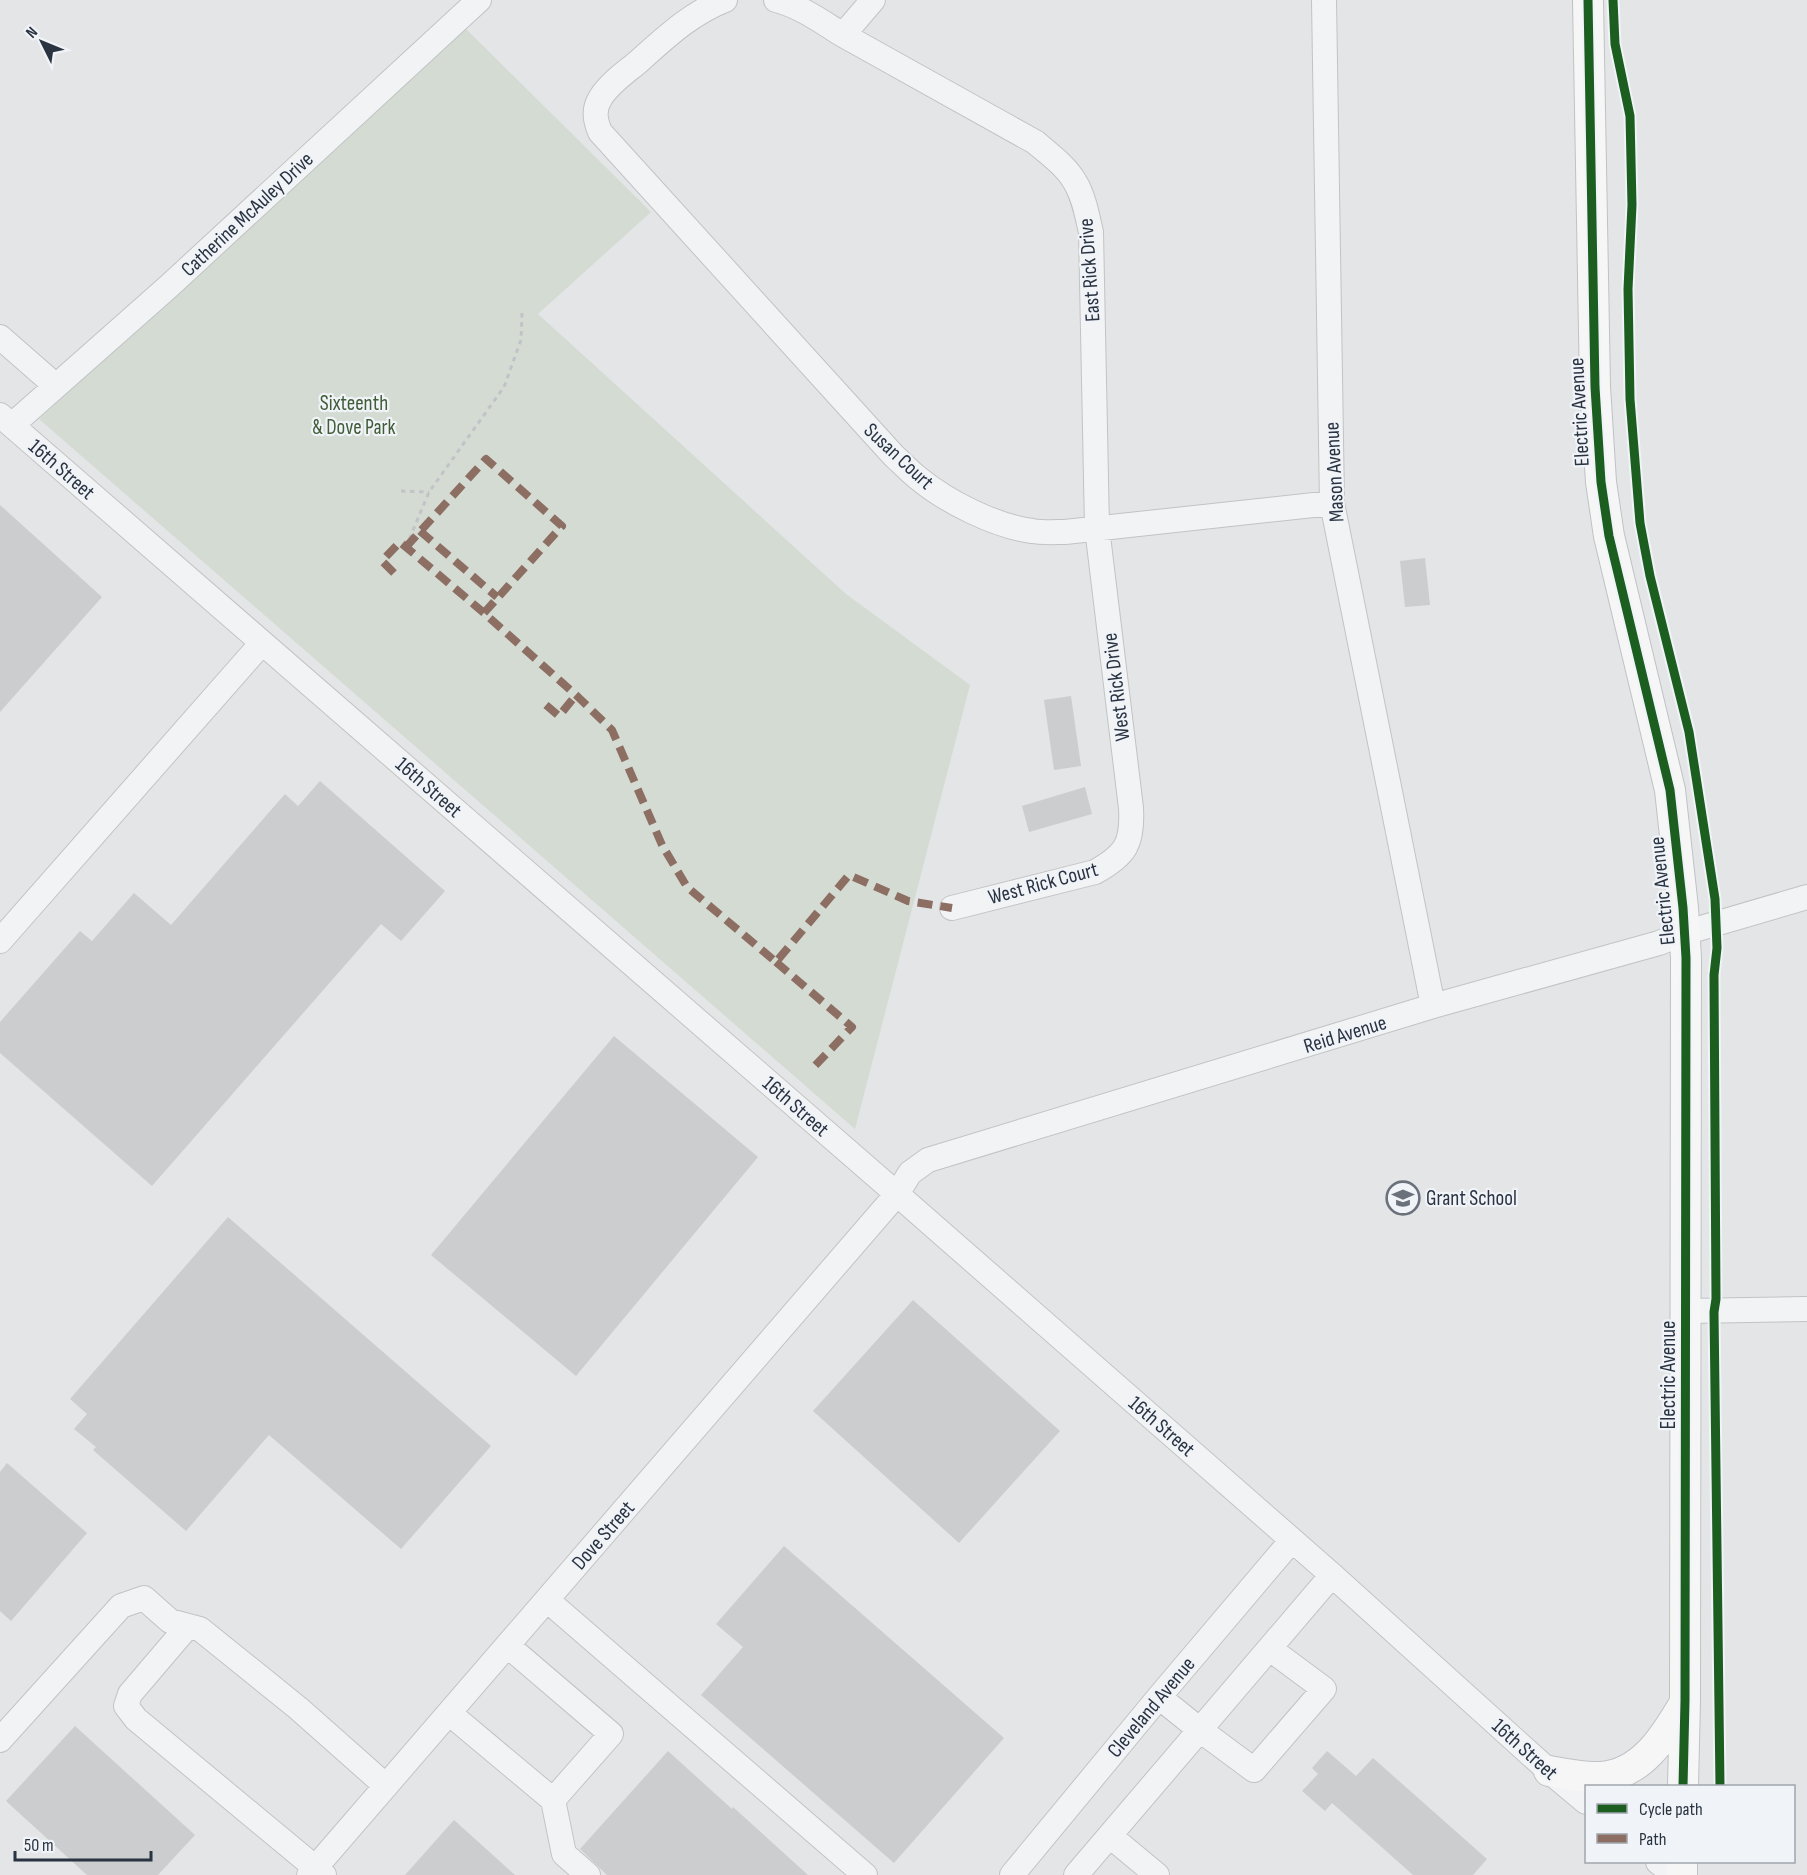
<svg xmlns="http://www.w3.org/2000/svg" width="1807" height="1875" font-family="'Sofia Sans Condensed',sans-serif">
  <style>
    .green { fill: #d4dbd3 }
    .building { fill: #cbcdcf }
    .lines { fill: none; stroke-linecap: round; stroke-linejoin: round }
    .minor-casing { stroke: #c1c3c5; stroke-width: 26 }
    .major-casing { stroke: #bfc2c5; stroke-width: 32 }
    .path { stroke: #c1c3c8; stroke-width: 3; stroke-dasharray: 4.5 4.5; stroke-linecap: butt }
    .minor { stroke: #f2f3f4; stroke-width: 24 }
    .major { stroke: #f6f6f7; stroke-width: 30 }
    .quiet { stroke: #8d6e63; stroke-width: 8; stroke-dasharray: 15 8; stroke-linecap: butt }
    .cycleway-casing { stroke: #f0f3f7; stroke-width: 13 }
    .cycleway { stroke: #1b5e20; stroke-width: 9 }
    .labels { text-anchor: middle; stroke-width: 4.5; stroke-linejoin: round; paint-order: stroke }
    .street-label { font-size: 21px; fill: #293341; stroke: #f0f3f7 }
    .park-label { font-size: 21px; fill: #405d37; stroke: #f0f3f7 }
    .poi-label { font-size: 21px; fill: #293341; stroke: #f0f3f7; text-anchor: start }
  </style>
  <rect width="100%" height="100%" fill="#e3e5e7"/>
  <path class="green" d="M465 28 651 212 538 314 846 594 970 685 855 1129 39 419Z"/>
  <path class="building" d="M0 505 102 597 0 712Z
    M1425 558 1430 605 1405 607 1400 561Z
    M1071 696 1081 766 1054 770 1044 700Z
    M320 781 445 891 401 941 381 924 152 1186 0 1053V1022L80 931 92 941 134 893 171 925 285 794 298 806Z
    M1085 787 1092 814 1029 832 1022 806Z
    M614 1036 758 1157 576 1376 431 1255Z
    M228 1217 491 1446 401 1549 269 1435 186 1531 93 1450 96 1447 74 1429 87 1414 70 1399Z
    M913 1300 1060 1431 959 1543 813 1411Z
    M7 1463 87 1533 11 1621 0 1611V1472Z
    M784 1546 1004 1738 894 1863 701 1695 743 1647 716 1624Z
    M75 1726 195 1835 158 1875H87L6 1801Z
    M668 1751 732 1809 733 1807 808 1875H607L580 1849Z
    M1327 1751 1356 1776 1373 1758 1487 1859 1473 1875H1413L1332 1803 1325 1811 1302 1791 1318 1774 1312 1768Z
    M454 1820 515 1875H405Z"/>
  <g class="lines">
    <g class="minor-casing">
      <path id="minor" d="M725 0C691 13 665 38 638 62 626 72 610 83 601 97 593 109 595 120 600 132L894 456C902 463 909 471 918 478 947 502 995 526 1032 531 1043 533 1055 532 1065 532L1332 503
        M776 0C800 6 822 22 843 35L1035 142C1048 153 1066 166 1075 182 1084 197 1087 215 1091 232L1097 528 1131 808C1133 843 1126 855 1095 872L952 908
        M1324 0 1332 503 1433 1006
        M843 35 873 0
        M0 337 56 386
        M0 415 897 1194 1332 1575 1549 1771 1586 1802
        M12 425 168 287 479 0
        M0 941 262 643
        M1686 1311 1807 1309
        M547 1600 865 1875
        M188 1626 130 1694 126 1706 136 1719 324 1875
        M508 1646 611 1734 553 1800
        M1159 1697 1200 1730 1254 1770 1324 1689 1270 1649
        M449 1713 553 1800 564 1854 588 1875
        M0 1740 121 1606 144 1598 170 1621 200 1629 298 1708 386 1786
        M1110 1836 1157 1875
        M1658 1862 1675 1875
        M309 1875 897 1194 910 1173 928 1160 1433 1006 1659 943 1684 933 1807 897
        M1012 1875 1159 1697 1292 1540
        M1076 1875 1332 1575"/>
    </g>
    <g class="major-casing">
      <path id="major" d="M1588 0 1595 387 1601 482 1609 536 1670 790 1683 908 1686 958 1685 1701 1683 1786
        M1549 1771C1565 1774 1583 1778 1600 1777 1642 1775 1665 1736 1684 1704
        M1682 1875V1862"/>
    </g>
    <path class="path" d="M401 491 429 492
      M406 547 429 492 504 387 521 340 522 313"/>
    <use href="#minor" class="minor"/>
    <use href="#major" class="major"/>
    <path class="quiet" d="M420 531 497 597
      M406 547 486 459 562 526 484 613
      M394 573 382 561 400 542 484 613 576 695 612 730 662 845 687 887 776 962 849 875 908 901 952 908
      M546 705 559 716 576 695
      M776 962 852 1027 810 1071"/>
    <g class="cycleway-casing">
      <path id="cycleway" d="M1588 0 1595 387 1601 482 1609 536 1670 790 1683 908 1686 958 1685 1701 1683 1786
        M1613 0 1615 44 1630 116 1632 205 1628 289 1630 399 1640 523 1650 576 1689 732 1715 899 1717 948 1714 975 1716 1299 1714 1312 1720 1786"/>
    </g>
    <use href="#cycleway" class="cycleway"/>
  </g>
  <defs>
    <g id="school-ring" transform="scale(1.725)"><circle r="9.5" fill="#f0f3f7" stroke="#6a717b" stroke-width="1.5"/><path d="M0-5L7-2L0 1L-7-2ZM-4 1L0 2.5L4 1V4Q0 6-4 4Z" fill="#6a717b"/></g>
  </defs>
  <g fill-rule="evenodd">
    <use href="#school-ring" x="1403" y="1198"/>
  </g>
  <g class="labels">
    <g class="street-label">
      <text transform="translate(247 214) rotate(-43)" y="7">Catherine McAuley Drive</text>
      <text transform="translate(1089 270) rotate(-94)" y="7">East Rick Drive</text>
      <text transform="translate(1579 412) rotate(-93)" y="7">Electric Avenue</text>
      <text transform="translate(899 456) rotate(43)" y="7">Susan Court</text>
      <text transform="translate(62 469) rotate(41)" y="7">16th Street</text>
      <text transform="translate(1334 472) rotate(-93)" y="7">Mason Avenue</text>
      <text transform="translate(1116 687) rotate(-97)" y="7">West Rick Drive</text>
      <text transform="translate(429 787) rotate(41)" y="7">16th Street</text>
      <text transform="translate(1043 883) rotate(-15)" y="7">West Rick Court</text>
      <text transform="translate(1662 891) rotate(-96)" y="7">Electric Avenue</text>
      <text transform="translate(1345 1034) rotate(-17)" y="7">Reid Avenue</text>
      <text transform="translate(796 1106) rotate(41)" y="7">16th Street</text>
      <text transform="translate(1668 1375) rotate(-90)" y="7">Electric Avenue</text>
      <text transform="translate(1162 1426) rotate(41)" y="7">16th Street</text>
      <text transform="translate(603 1535) rotate(-49)" y="7">Dove Street</text>
      <text transform="translate(1151 1707) rotate(-50)" y="7">Cleveland Avenue</text>
      <text transform="translate(1525 1749) rotate(42)" y="7">16th Street</text>
    </g>
    <g class="park-label">
      <text x="354" y="410">Sixteenth<tspan x="354" dy="24">&amp; Dove Park</tspan></text>
    </g>
    <g class="poi-label">
      <text x="1426" y="1205">Grant School</text>
    </g>
  </g>
  <rect x="1585" y="1785" width="210" height="78" fill="#f0f3f7" stroke="#a0a6ae" stroke-width="1.5"/>
  <rect x="1597" y="1804" width="30" height="9" fill="#1b5e20" stroke="#a0a6ae" stroke-width="1.5"/>
  <text x="1639" y="1815" font-size="18" fill="#293341">Cycle path</text>
  <rect x="1597" y="1834" width="30" height="9" fill="#8d6e63" stroke="#a0a6ae" stroke-width="1.5"/>
  <text x="1639" y="1845" font-size="18" fill="#293341">Path</text>
  <g transform="translate(42 42) rotate(313)" stroke="#f0f3f7" stroke-width="4.5" paint-order="stroke">
  <path d="M0-4.5L10 22L0 15L-10 22Z" fill="#293341"/>
  <text y="-9" font-size="16" font-weight="bold" text-anchor="middle" fill="#293341">N</text>
  </g>
  <path d="M15 1851v9h136v-9" fill="none" stroke="#293341" stroke-width="3"/>
  <text x="24" y="1851" font-size="18" fill="#293341" stroke="#f0f3f7" stroke-width="4.5" paint-order="stroke">50 m</text>
</svg>
